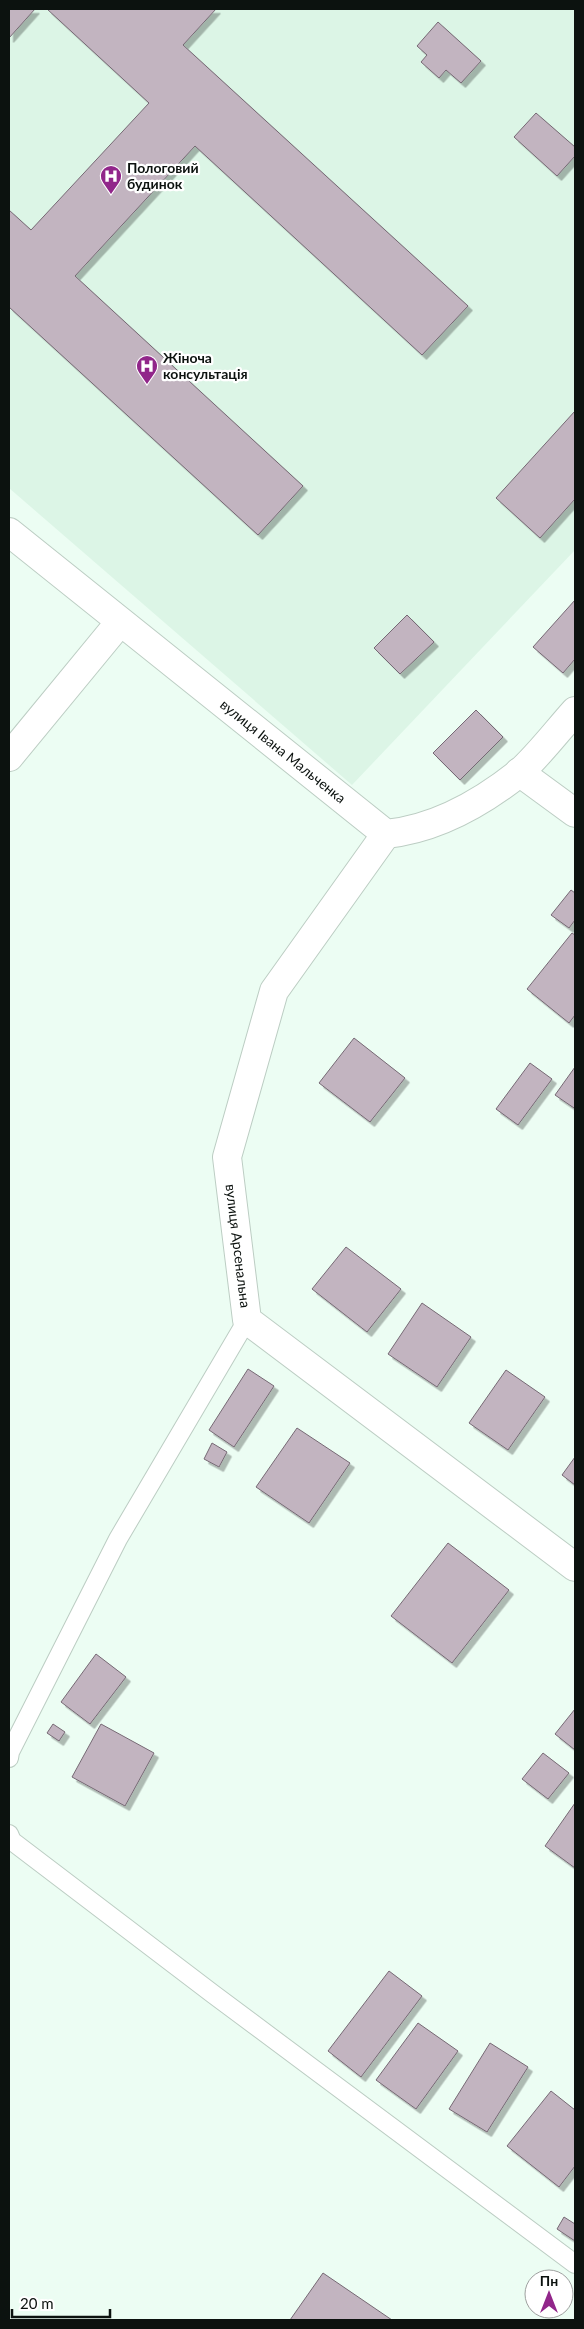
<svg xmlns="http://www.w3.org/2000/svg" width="584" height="2329" font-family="Lato,sans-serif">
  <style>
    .built { fill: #dcf5e6 }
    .building { fill: #c2b4c0; stroke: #766974; filter: url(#shadow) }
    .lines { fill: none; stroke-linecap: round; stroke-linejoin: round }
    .service-casing { stroke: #bccdc3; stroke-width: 20 }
    .minor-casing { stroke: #bccdc3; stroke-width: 30 }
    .service { stroke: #fff; stroke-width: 18 }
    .minor { stroke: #fff; stroke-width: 28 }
    .labels { text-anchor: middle; stroke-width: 4.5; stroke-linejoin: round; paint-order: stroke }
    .poi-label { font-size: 14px; font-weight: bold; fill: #0c120f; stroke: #fff; text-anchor: start }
    .street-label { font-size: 14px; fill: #0c120f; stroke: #fff }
  </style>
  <defs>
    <filter id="shadow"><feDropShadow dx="4.5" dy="4.5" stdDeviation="0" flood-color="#0004"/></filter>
  </defs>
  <rect width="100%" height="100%" fill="#ecfdf3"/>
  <path class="built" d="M9 9H575V550L352 785 9 488Z"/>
  <path class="building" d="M9 9H35L9 38Z
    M47 9H216L183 45 468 306 422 355 195 146 75 276 303 486 258 535 9 307V210L31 230 149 103Z
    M438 22 481 61 461 83 446 70 439 78 421 62 427 55 417 46Z
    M536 113 575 147V156L557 176 514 137Z
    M575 411V499L540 538 496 498Z
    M575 600V659L563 673 533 647Z
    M407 615 434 642 400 674 374 648Z
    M476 710 503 737 460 780 433 753Z
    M571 890 575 893V920L569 928 551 915Z
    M572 933 575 935V1015L569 1023 527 989Z
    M354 1038 405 1078 370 1122 319 1083Z
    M530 1063 552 1079 518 1125 496 1109Z
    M575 1067V1106L574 1108 555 1095Z
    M346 1247 401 1289 367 1332 312 1289Z
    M422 1303 471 1337 437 1387 388 1354Z
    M248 1369 274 1386 234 1447 209 1430Z
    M506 1370 545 1397 508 1450 469 1423Z
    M297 1428 350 1463 309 1523 256 1487Z
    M212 1443 227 1452 219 1467 204 1459Z
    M575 1457V1485L562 1475Z
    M448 1543 509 1590 452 1663 391 1616Z
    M96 1654 126 1677 90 1724 61 1702Z
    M575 1709V1750L555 1734Z
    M53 1724 65 1732 59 1741 47 1733Z
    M101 1724 154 1753 125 1806 72 1777Z
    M543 1753 569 1773 548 1799 522 1779Z
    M575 1803V1868L545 1846Z
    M389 1971 422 1996 361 2077 328 2051Z
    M418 2023 458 2051 416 2109 376 2080Z
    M490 2043 528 2067 487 2132 449 2109Z
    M551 2091 575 2110V2166L559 2187 507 2146Z
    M564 2217 575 2224V2241L557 2229Z
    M323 2273 392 2320H290Z"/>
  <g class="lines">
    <g class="service-casing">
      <path id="service" d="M9 1758 10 1752 118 1539 247 1320
        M9 1834 12 1841 213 1994 575 2264"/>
    </g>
    <g class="minor-casing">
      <g id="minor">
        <path id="s1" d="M9 532 386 834C436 829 480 804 519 773 539 755 557 731 575 711"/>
        <path d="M9 757 120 622"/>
        <path d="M519 772 575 813"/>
        <path id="s2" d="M386 834 274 991 227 1157 247 1320 575 1567"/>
      </g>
    </g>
    <use href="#service" class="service"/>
    <use href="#minor" class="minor"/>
  </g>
  <defs>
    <g id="hospital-pin" transform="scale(1.125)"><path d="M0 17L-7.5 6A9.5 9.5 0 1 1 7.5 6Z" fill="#91268a" stroke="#fff"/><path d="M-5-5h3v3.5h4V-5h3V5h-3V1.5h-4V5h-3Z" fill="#fff"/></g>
  </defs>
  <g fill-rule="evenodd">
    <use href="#hospital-pin" x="111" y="176"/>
    <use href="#hospital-pin" x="147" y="366"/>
  </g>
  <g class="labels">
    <g class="poi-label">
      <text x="127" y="173">Пологовий<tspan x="127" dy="16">будинок</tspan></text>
      <text x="163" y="363">Жіноча<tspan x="163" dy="16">консультація</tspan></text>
    </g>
    <g class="street-label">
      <text dy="5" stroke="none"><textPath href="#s1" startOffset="351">вулиця Івана Мальченка</textPath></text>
      <text dy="5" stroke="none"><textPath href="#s2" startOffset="455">вулиця Арсенальна</textPath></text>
    </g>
  </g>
  <rect width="584" height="2329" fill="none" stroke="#0c120f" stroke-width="20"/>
  <g transform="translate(549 2294)"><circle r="24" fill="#ffffff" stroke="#9ea09f"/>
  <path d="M0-4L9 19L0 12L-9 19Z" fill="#91268a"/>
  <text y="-8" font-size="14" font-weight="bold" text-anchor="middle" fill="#0c120f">Пн</text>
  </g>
  <path d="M12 2309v8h98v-8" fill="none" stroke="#0c120f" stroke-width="2.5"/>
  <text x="20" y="2309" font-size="15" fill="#0c120f" stroke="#ffffff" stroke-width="4" paint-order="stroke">20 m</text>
</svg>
